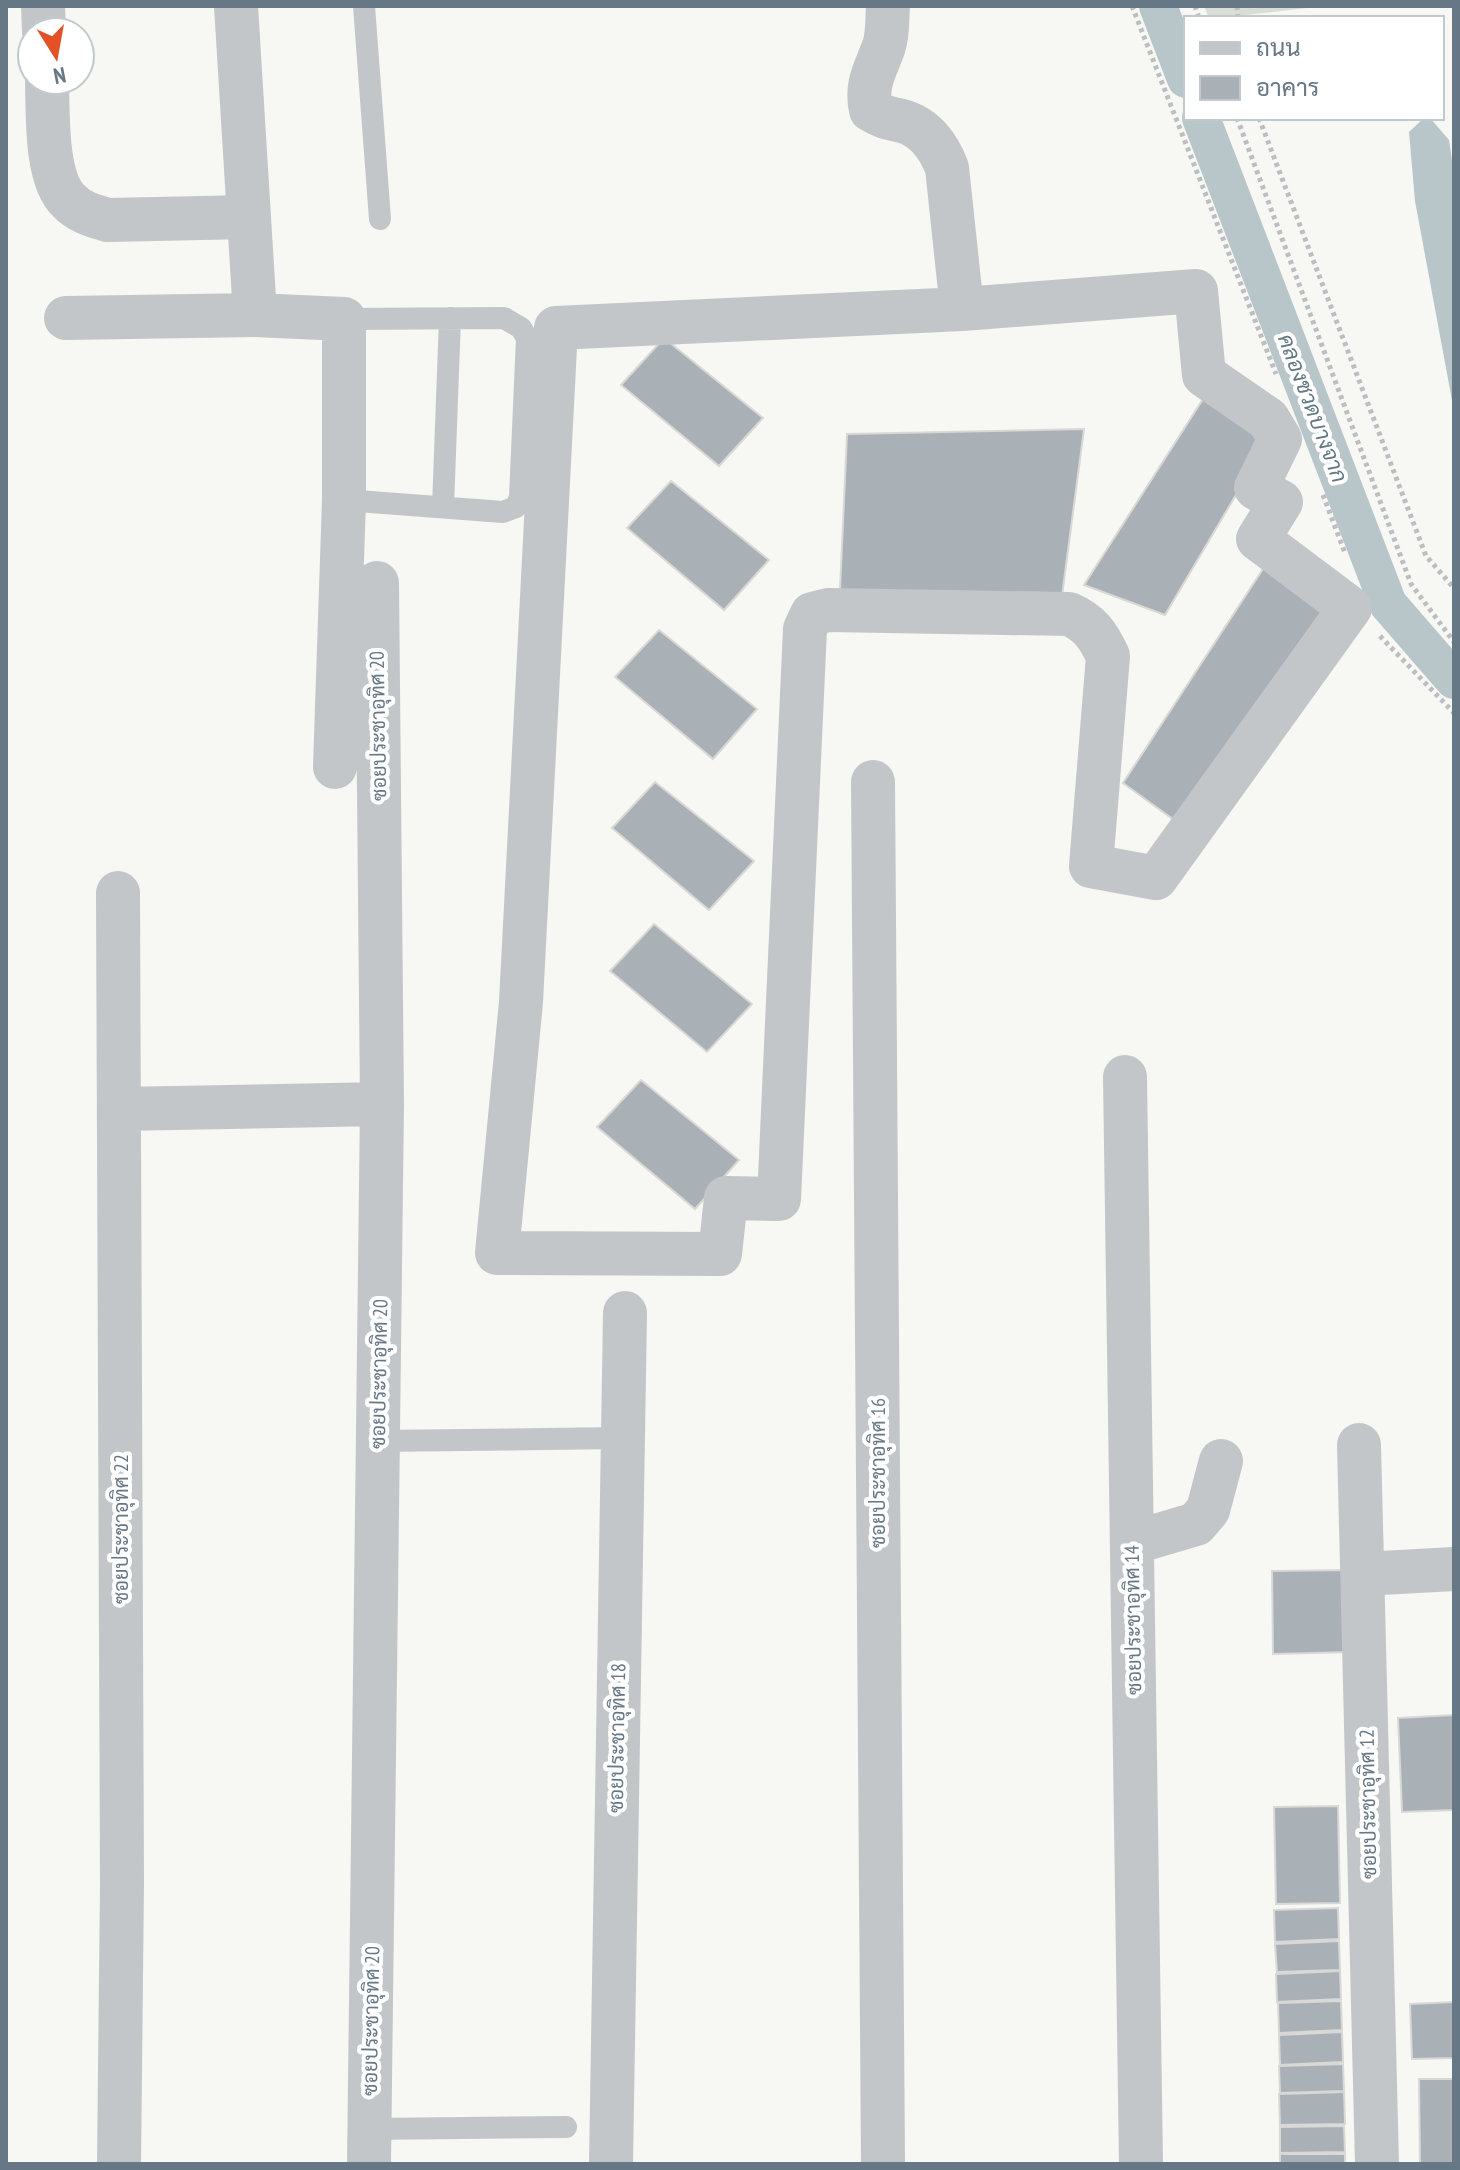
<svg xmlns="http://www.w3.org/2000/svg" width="1460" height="2170" font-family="'PT Sans Narrow',Sarabun,sans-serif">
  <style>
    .green { fill: #d8ded5 }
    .water { fill: #b8c5c9 }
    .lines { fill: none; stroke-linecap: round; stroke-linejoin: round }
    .canal { stroke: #b8c5c9; stroke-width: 38 }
    .building { fill: #a9b1b7; stroke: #d8d8d6; stroke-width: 2 }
    .path { stroke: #bcbec1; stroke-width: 5; stroke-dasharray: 4 4; stroke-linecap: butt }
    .service { stroke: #c2c6c9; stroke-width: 22 }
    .minor { stroke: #c2c6c9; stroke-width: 44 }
    .labels { text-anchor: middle; stroke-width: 8; stroke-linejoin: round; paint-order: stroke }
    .street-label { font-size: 20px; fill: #667785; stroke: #fff }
    .water-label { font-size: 22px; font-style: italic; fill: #617981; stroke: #fff }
  </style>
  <rect width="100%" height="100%" fill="#f7f7f4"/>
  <path class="green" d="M1204 6H1324L1246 15 1243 18H1209Z"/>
  <path class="water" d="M1424 118H1430L1449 140 1454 174V411L1415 201 1409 132Z"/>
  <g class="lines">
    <path class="canal" d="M1158 6 1186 79
      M1201 118 1388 604 1454 680"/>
  </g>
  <path class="building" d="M664 338 763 418 719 466 621 385Z
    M1205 396 1269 439 1165 615 1084 585Z
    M1084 429 1062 596 840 590 847 434Z
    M671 481 769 560 724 610 627 528Z
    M1265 566 1327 611 1181 825 1123 783Z
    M659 630 757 709 713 759 615 677Z
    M655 782 754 861 709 910 612 828Z
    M654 924 752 1004 707 1052 610 971Z
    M641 1080 739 1160 695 1209 597 1127Z
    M1350 1570 1352 1652 1273 1654 1272 1571Z
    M1454 1715V1810L1402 1812 1398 1718Z
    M1338 1806 1340 1903 1276 1904 1274 1807Z
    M1338 1908 1339 1939 1275 1942 1274 1910Z
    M1339 1941 1340 1970 1277 1972 1275 1944Z
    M1340 1971 1341 1999 1277 2002 1276 1974Z
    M1341 2001 1342 2030 1279 2033 1278 2003Z
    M1454 2002V2058L1412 2059 1410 2004Z
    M1342 2032 1343 2062 1280 2065 1279 2035Z
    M1343 2064 1344 2091 1280 2093 1279 2066Z
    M1419 2079H1454V2164H1420Z
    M1344 2092 1345 2124 1280 2125 1279 2094Z
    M1344 2126 1345 2152 1280 2153V2127Z
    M1280 2154H1345V2164H1280Z"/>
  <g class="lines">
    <path class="path" d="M1132 6 1276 374
      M1195 6 1199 18
      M1237 6 1238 18
      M1237 118 1411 584 1454 642
      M1259 118 1426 556 1454 588
      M1323 495 1345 553
      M1380 636 1454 713"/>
    <path class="service" d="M364 6 380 219
      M344 319 504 318 521 328 527 338 520 497 516 507 503 512 344 500
      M443 507 450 318
      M378 1441 622 1438
      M369 2129 566 2127"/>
    <path class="minor" d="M43 6 44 32
      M236 6 255 315
      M888 6C887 19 888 34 884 46 876 69 865 84 871 110 882 117 889 118 902 121 925 127 939 147 947 168L962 309
      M47 80C48 112 45 179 69 201 79 212 94 216 108 220L249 217
      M1196 291 1204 375 1268 419 1280 439 1256 488 1281 502 1258 539 1350 608 1156 878 1091 866 1108 656C1098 635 1090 623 1069 614L828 610 812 614 805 629 779 1199 726 1198 720 1254 497 1253 521 1002 556 328 962 309Z
      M66 318 255 315 344 319V500L335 767
      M873 782 883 2164
      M118 893 122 1883 119 2164
      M1125 1077 1141 2164
      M119 1109 382 1104
      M1359 1445 1377 2164
      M1132 1543 1196 1524 1208 1510 1221 1461
      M1363 1574 1454 1569
      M369 2164 382 1104 377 583
      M611 2164 625 1313"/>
  </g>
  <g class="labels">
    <g class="street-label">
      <text transform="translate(378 726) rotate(-91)" y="7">ซอยประชาอุทิศ 20</text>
      <text transform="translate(379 1374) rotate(-89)" y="7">ซอยประชาอุทิศ 20</text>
      <text transform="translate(878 1473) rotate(-90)" y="7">ซอยประชาอุทิศ 16</text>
      <text transform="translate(121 1529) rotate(-90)" y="7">ซอยประชาอุทิศ 22</text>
      <text transform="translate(1133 1620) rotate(-91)" y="7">ซอยประชาอุทิศ 14</text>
      <text transform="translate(617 1738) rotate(-89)" y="7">ซอยประชาอุทิศ 18</text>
      <text transform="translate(1368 1804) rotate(-91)" y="7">ซอยประชาอุทิศ 12</text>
      <text transform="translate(371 2021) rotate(-89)" y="7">ซอยประชาอุทิศ 20</text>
    </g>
    <g class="water-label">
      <text transform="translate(1313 408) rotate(69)" y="8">คลองชวดบางจาก</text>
    </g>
  </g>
  <rect width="1460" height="2170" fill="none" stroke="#667785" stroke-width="16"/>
  <rect x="1184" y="16" width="260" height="104" fill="#ffffff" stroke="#c2c9ce" stroke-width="2"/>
  <rect x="1200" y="42" width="40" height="12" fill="#c2c6c9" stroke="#c2c9ce" stroke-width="2"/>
  <text x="1256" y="56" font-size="24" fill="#667785">ถนน</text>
  <rect x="1200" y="76" width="40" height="24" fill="#a9b1b7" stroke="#c2c9ce" stroke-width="2"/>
  <text x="1256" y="96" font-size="24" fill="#667785">อาคาร</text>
  <g transform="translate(56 56) rotate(169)"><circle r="38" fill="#ffffff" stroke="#c2c9ce" stroke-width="2"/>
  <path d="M0-6L14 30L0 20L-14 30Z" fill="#e45126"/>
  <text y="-12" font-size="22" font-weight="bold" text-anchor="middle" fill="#667785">N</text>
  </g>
</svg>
